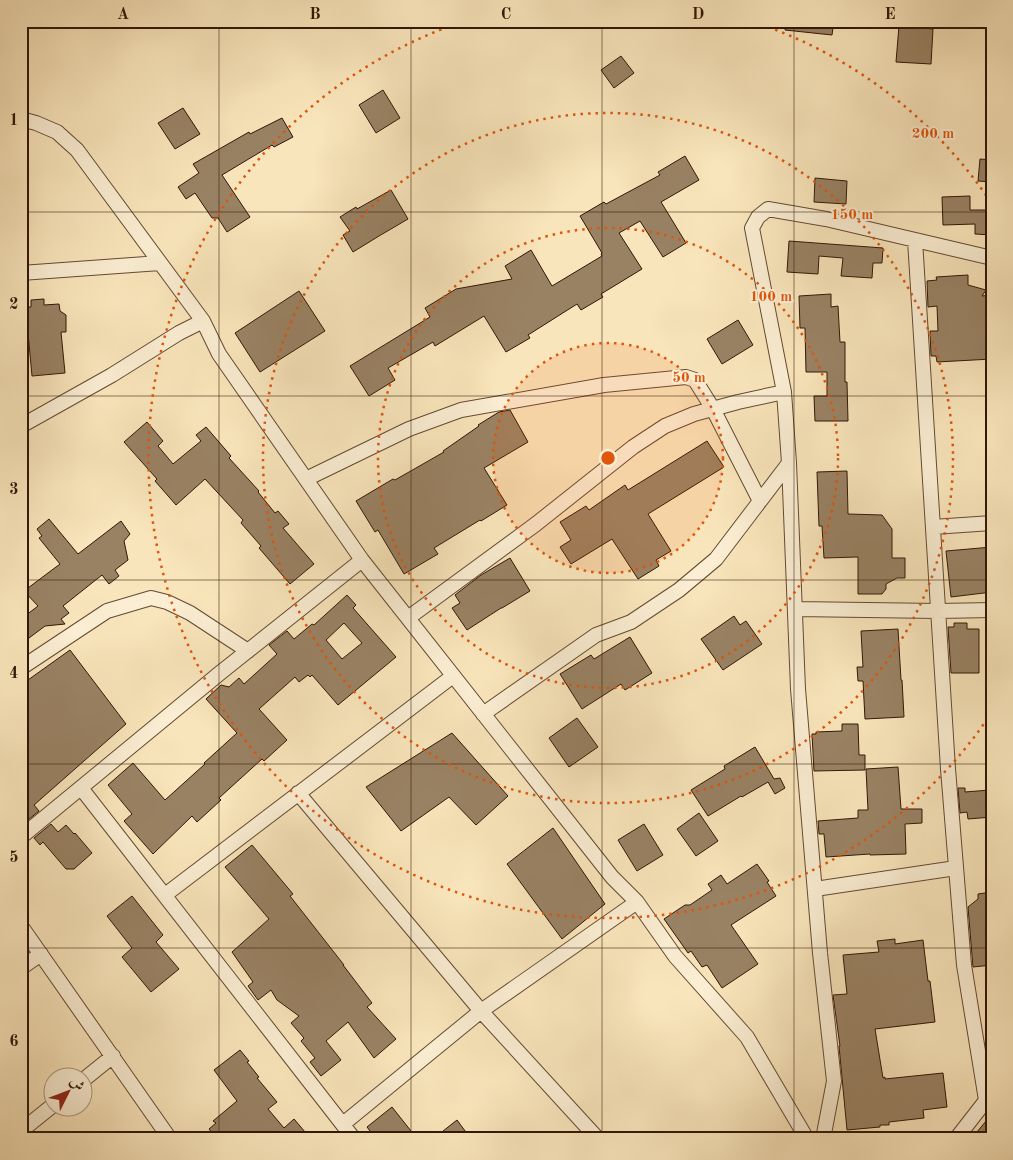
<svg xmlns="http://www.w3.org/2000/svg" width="1013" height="1160" font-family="'Old Standard TT',Amiri,serif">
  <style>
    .building { fill: #998264; stroke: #311605; fill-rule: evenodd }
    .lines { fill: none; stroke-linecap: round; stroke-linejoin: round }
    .street-casing { stroke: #634a32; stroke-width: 16 }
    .street { stroke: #fbeed3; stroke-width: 14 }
    .grid { fill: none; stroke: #311605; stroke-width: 1; stroke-opacity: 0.55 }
    .ring { fill: none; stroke: #df560c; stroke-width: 2.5; stroke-dasharray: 2.5 5 }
    .centre { fill: #df560c; stroke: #fbeed3; stroke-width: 2.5 }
    .ring-label { font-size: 15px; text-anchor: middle; font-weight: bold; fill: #df560c; stroke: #fbeed3; stroke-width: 4; stroke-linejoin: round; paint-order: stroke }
    .neatline { fill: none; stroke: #311605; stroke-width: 2 }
    .grid-label { font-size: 16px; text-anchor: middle; font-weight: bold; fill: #311605 }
  </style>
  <rect width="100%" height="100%" fill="#f9e5bb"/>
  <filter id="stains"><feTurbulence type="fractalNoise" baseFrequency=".004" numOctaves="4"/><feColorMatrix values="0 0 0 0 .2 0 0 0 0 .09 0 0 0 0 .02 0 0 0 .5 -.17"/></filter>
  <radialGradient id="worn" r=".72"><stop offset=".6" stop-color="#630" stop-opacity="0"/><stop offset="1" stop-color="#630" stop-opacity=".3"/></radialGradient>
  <path class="building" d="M786 21H834L832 35 785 30Z
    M899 26 933 29 931 64 896 62Z
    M621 56 634 73 614 88 601 70Z
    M383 90 400 118 376 133 359 105Z
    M183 108 200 134 175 149 158 123Z
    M282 118 293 137 274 147 272 145 222 175 250 217 227 232 218 218H212L195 193 186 199 178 187 199 173 193 164 249 132 250 134Z
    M685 156 699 180 661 202 686 243 663 257 640 221 619 233 642 269 601 294 603 297 581 310 577 304 528 335 530 338 506 352 484 316 435 346 433 342 388 368 395 380 369 396 350 366 430 317 425 308 456 289 512 279 505 266 531 250 552 286 602 256 601 254 602 253 580 216 604 202 606 204 660 175 658 172Z
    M980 159 992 160V182L978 181Z
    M815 178 847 181 846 204 814 202Z
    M391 190 408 219 379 236 353 252 343 235 350 231 340 217 356 207 357 209Z
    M970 196V210H992V235L975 234V224L943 225 942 197Z
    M789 241 883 248 882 263H873L872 278 841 276 843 258 819 256 818 274 787 272Z
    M968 275V285L986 290 982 296 992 295V359L937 362 936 356H931L930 331H938L937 306 928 307 927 281 937 280 936 277Z
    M299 291 325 331 260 372 235 333Z
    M831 294V307L838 306 840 342H845V382H847L848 421H815L814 396H827V372H806L805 328H800L799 296Z
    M44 299V305L59 304 60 311 66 315V332H61L65 373 32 376 28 333 21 334V307H31V300Z
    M738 320 753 345 722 364 707 339Z
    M510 410 528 442 484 468 507 505 481 521 480 520 434 548 438 554 404 574 378 530 375 532 356 501 393 479 395 480 444 452 443 451 479 426 478 425 499 412Z
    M147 422 163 441 158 446 173 464 201 441 196 435 206 427 231 456 229 458 259 491 258 492 275 513 278 511 289 524 283 528 314 564 290 584 259 548 261 546 241 523 243 520 205 479 176 505 155 481 157 479 124 442Z
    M707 441 724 467 648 514 671 551 656 560 659 566 638 579 612 539 571 564 560 547 571 540 560 522 586 506 589 510 625 485 628 490Z
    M847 471 848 514 882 515 892 529V558H905V578H897L886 584V589L882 594H858V557L824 558 822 526H819L817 472Z
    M49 519 78 554 121 521 130 534 124 541 128 560 115 570 119 576 109 584 102 575 63 606 69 613 61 619 65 624 45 626 21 644V619L38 606 24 591 60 564 39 538 42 536 37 529Z
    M992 547V592L951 597 946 551Z
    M510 558 530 591 502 608H501L467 630 452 608 460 603 455 595 481 575Z
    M347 595 356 605 353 608 396 657 338 705 312 675 310 677 308 675 299 682 295 677 259 709 287 740 264 761 262 759 219 798 221 800 197 822 192 816 153 854 124 821 132 814 108 785 133 763 165 800 205 764 204 763 237 733 206 699 221 685 229 687 239 678 244 684 277 654 269 645 287 631 294 639 312 624 314 625ZM344 623 362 643 342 659 326 640Z
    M734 616 740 625 746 621 762 644 723 670 701 639Z
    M954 623H967V629H979V673H951L948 627H954Z
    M898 629 901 680H902L904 717 865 719 863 681H858L857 667H863L861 631Z
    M630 637 652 673 625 690 621 684 582 709 560 674 591 655 594 659Z
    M70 650 126 724 34 805 39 811 23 824 21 822V685Z
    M577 718 598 747 569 767 549 738Z
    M842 724H858L859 755H865V770L814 771 812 734H816V732L842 731Z
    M452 733 508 796 476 825 449 797 401 831 366 787Z
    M755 747 774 779 780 778 785 788 775 794 768 782 742 797 741 796 708 816 691 790 725 769 724 766Z
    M898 767 901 809H922V823L905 824 906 854 870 855V854L826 857 824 834H819L818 821 858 818V810H868L866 769Z
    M958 788H965V792L990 790 992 817 968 819 967 812 960 813Z
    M699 813 718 841 696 856 677 829Z
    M51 824 58 832 66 825 74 834 75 833 92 853 74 869H66L43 842 40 845 34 838Z
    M644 824 663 855 637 871 618 840Z
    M553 828 605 904 562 939 507 864Z
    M252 845 293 894 290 896 344 965H343L372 1003 367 1007 396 1039 374 1058 348 1022 326 1041 341 1060 321 1076 310 1062 315 1058 301 1041 304 1038 291 1023 299 1016 277 1000 271 990 258 1000 248 986 253 982 232 952 269 919 225 867Z
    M757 864 769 881 767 882 776 896 731 925 758 964 722 988 707 965 702 967 691 951 688 953 664 919 685 905H690L712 890 708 884 721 875 727 884Z
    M992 892V965L973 967 968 907 978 899V894Z
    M132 896 163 935 156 942 179 969 151 992 122 957 132 948 107 916Z
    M895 939V944L923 940 928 981H930L935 1022 875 1029 883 1078 885 1077V1079L943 1073 947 1107 923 1110 924 1118 889 1122V1125H880V1127L847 1130 839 1046H840L833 995 847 994 843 955 879 952 877 941Z
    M240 1050 249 1061 247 1062 259 1077 257 1078 277 1102 268 1109 284 1128 294 1119 311 1139H217L209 1129 216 1123 213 1121 237 1101 214 1070Z
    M392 1107 411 1131 401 1139H376L367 1127Z
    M992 1114V1139H971Z
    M457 1120 471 1139H433Z"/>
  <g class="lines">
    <g class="street-casing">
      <path id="street" d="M21 119 36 123 57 132 77 150 203 321
        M915 240 948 769 964 965 986 1100
        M21 273 160 263
        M21 426 112 375 179 333 203 321 219 354 362 560 612 877 637 902 675 956 747 1037 807 1139
        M306 479 409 429 461 410 604 385 686 377 695 380 713 409 760 501
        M933 527 992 523
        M795 609 938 611 992 610
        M408 618 536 524 633 447 665 426 694 414 738 402 784 392
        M21 668 107 611 151 598 167 602 190 613 248 651
        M483 714 596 635 631 622 679 590 716 559 789 463
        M81 788 354 1139
        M298 793 481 1011 598 1139
        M21 837 220 673 362 560
        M815 889 956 868
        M165 895 453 676
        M21 926 170 1139
        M21 968 41 954
        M82 1081 113 1056
        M343 1124 481 1011 637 902
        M21 1131 52 1106
        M823 1139 834 1081 820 953 798 689 789 463 784 392 752 228 758 217 768 209 826 219 992 258
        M956 1139 991 1094"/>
    </g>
    <use href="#street" class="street"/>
  </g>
  <path class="grid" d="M219 21V1139M411 21V1139M602 21V1139M794 21V1139M21 212H992M21 396H992M21 580H992M21 764H992M21 948H992"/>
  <circle cx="608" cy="458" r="115" fill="#df560c" fill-opacity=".12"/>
  <g class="ring">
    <circle cx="608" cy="458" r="115"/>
    <circle cx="608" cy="458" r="230"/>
    <circle cx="608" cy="458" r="345"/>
    <path d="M992 712A460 460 0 1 1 462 22M754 22A460 460 0 0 1 992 204"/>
  </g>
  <circle cx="608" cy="458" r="8" class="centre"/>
  <g class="ring-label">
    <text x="933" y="138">200 m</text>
    <text x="852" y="219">150 m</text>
    <text x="771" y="301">100 m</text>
    <text x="689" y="382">50 m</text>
  </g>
  <rect width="1013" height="1160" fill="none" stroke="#f9e5bb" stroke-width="55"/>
  <g transform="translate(68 1092) rotate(48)"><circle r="24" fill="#fbeed3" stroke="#aa9881"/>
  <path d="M0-4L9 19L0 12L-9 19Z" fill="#8f2418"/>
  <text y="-8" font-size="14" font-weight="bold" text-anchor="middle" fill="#311605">ش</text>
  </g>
  <rect x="28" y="28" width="958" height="1104" class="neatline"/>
  <g class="grid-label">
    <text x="123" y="19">A</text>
    <text x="315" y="19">B</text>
    <text x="506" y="19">C</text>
    <text x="698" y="19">D</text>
    <text x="890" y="19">E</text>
    <text x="14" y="125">1</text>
    <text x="14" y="309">2</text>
    <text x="14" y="494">3</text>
    <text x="14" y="678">4</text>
    <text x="14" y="862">5</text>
    <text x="14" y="1046">6</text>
  </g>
  <rect width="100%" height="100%" filter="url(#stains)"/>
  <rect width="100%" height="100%" fill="url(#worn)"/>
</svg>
